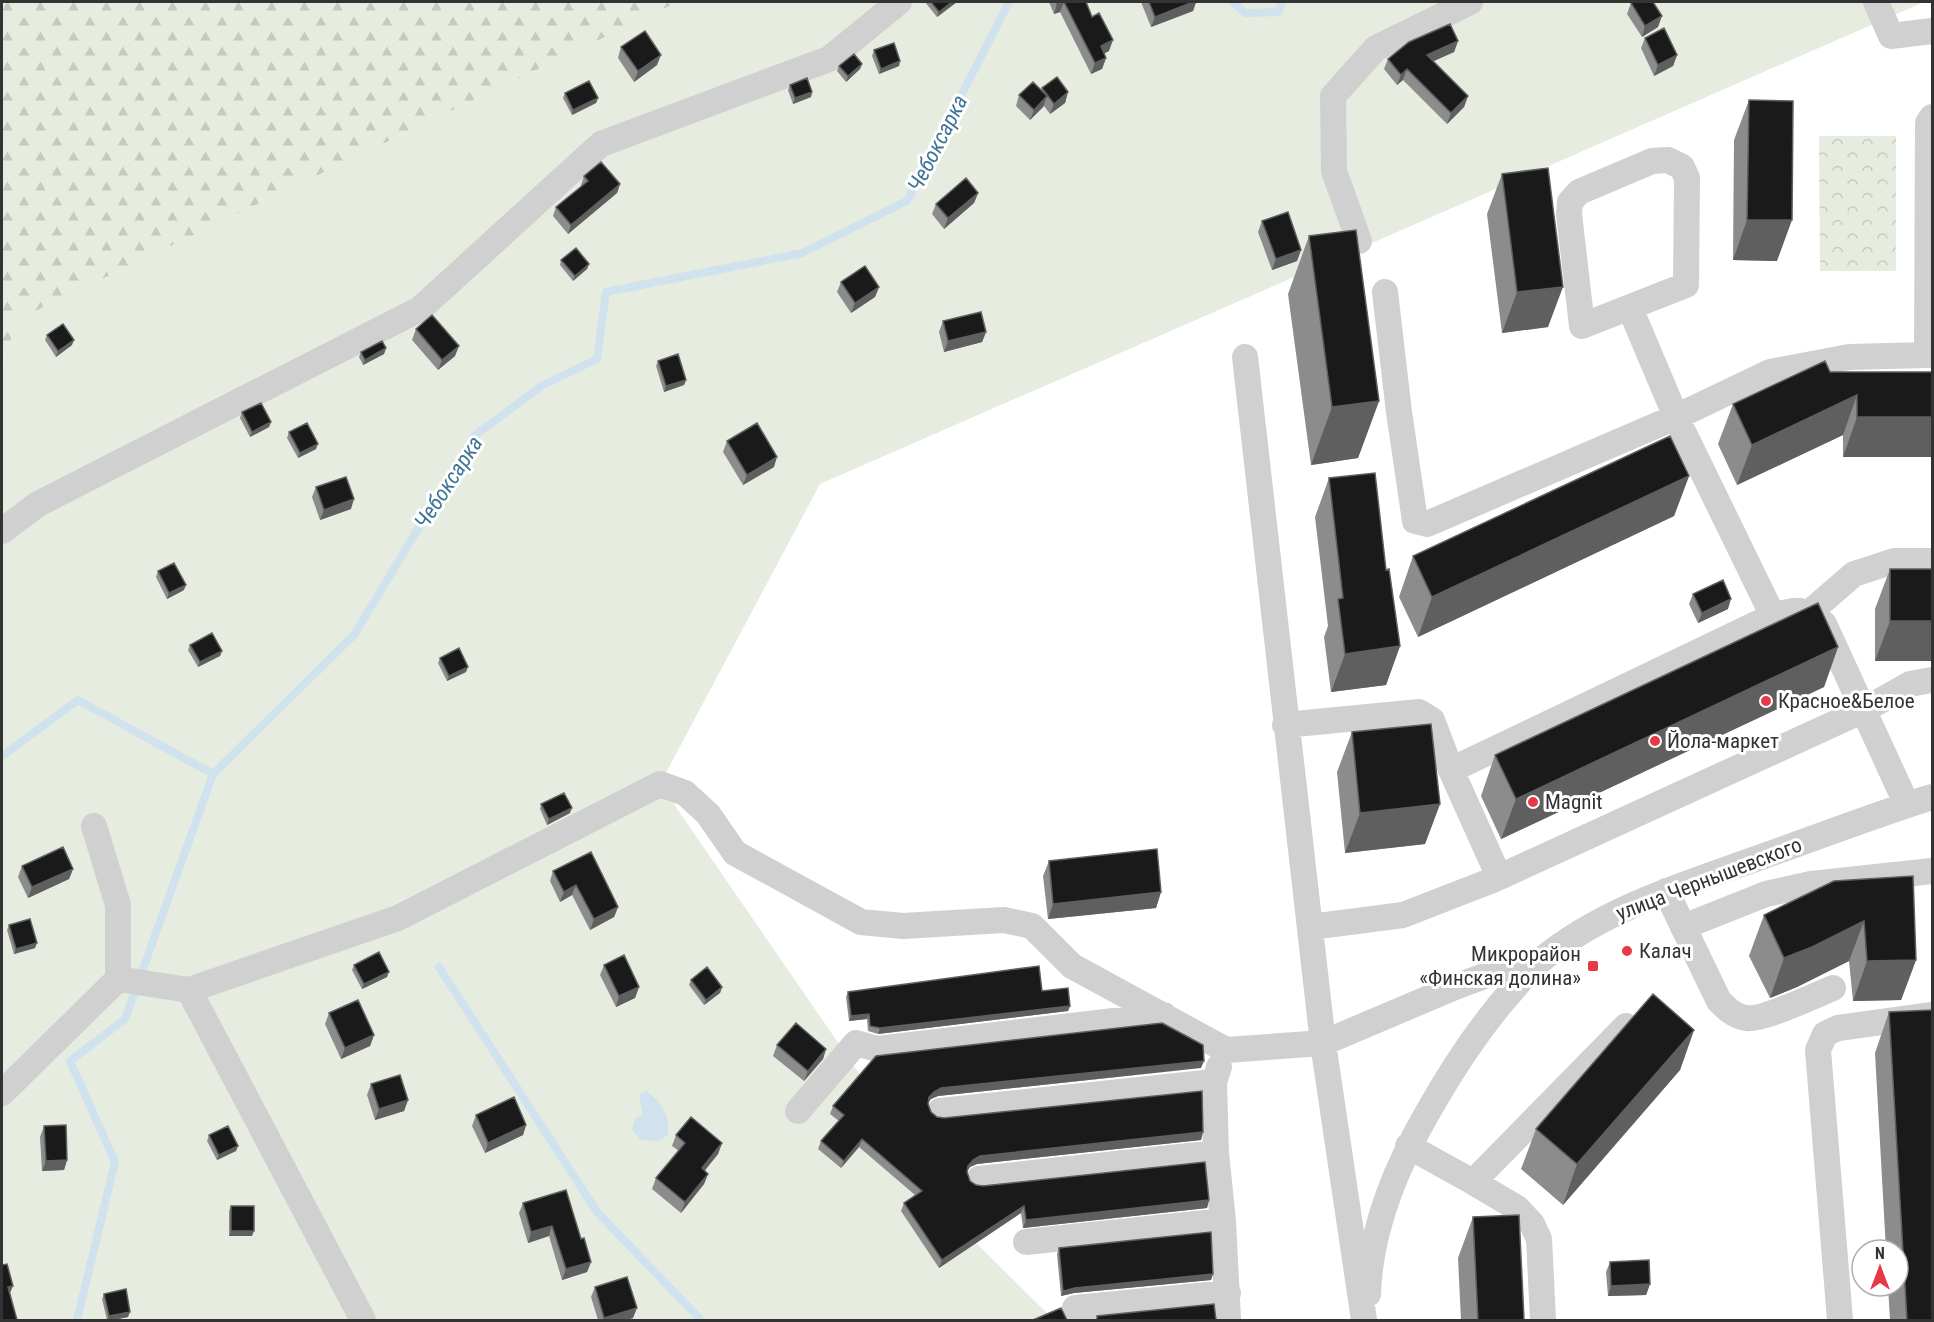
<svg xmlns="http://www.w3.org/2000/svg" width="1934" height="1322" font-family="'Roboto Condensed',sans-serif">
  <style>
    .forest { fill: url(#forest-firs) }
    .park { fill: url(#park-crowns) }
    .garden { fill: #e6ecdf }
    .water { fill: #cfe2ee }
    .lines { fill: none; stroke-linecap: round; stroke-linejoin: round }
    .stream { stroke: #cfe2ee; stroke-width: 8 }
    .minor { stroke: #d0d0d0; stroke-width: 26 }
    .wall { fill: #8c8c8c }
    .shaded-wall { fill: #5f5f5f }
    .building { fill: #1a1a1a; stroke: #5f5f5f; stroke-width: 1.5 }
    .poi-dot { fill: #e63946; stroke: #fff; stroke-width: 2 }
    .labels { text-anchor: middle; stroke-width: 6; stroke-linejoin: round; paint-order: stroke }
    .poi-label { font-size: 21px; fill: #333; stroke: #fff; text-anchor: start }
    .street-label { font-size: 21px; fill: #333; stroke: #fff }
    .water-label { font-size: 22px; font-style: italic; fill: #3f7597; stroke: #fff }
  </style>
  <defs>
    <pattern id="forest-firs" width="22" height="20" patternUnits="userSpaceOnUse" patternTransform="scale(1.5)"><rect width="22" height="20" fill="#e6ecdf"/><path d="M5 1l3.5 6h-7zM16 11l3.5 6h-7z" fill="#c6cbc0"/></pattern>
    <pattern id="park-crowns" width="20" height="18" patternUnits="userSpaceOnUse" patternTransform="scale(1.5)"><rect width="20" height="18" fill="#e6ecdf"/><path d="M2 6a3 3 0 1 1 6 0M12 15a3 3 0 1 1 6 0" fill="none" stroke="#c6cbc0"/></pattern>
  </defs>
  <rect width="100%" height="100%" fill="#fff"/>
  <path class="forest" d="M2 2H678L17 320 2 368Z"/>
  <path class="park" d="M1819 136H1896V271H1820Z"/>
  <path class="garden" d="M678 2H1924L820 484 660 784 976 1243 1054 1320H2V368L17 320Z"/>
  <path class="water" d="M646 1091C663 1103 669 1113 668 1135L657 1141 641 1140 632 1129 635 1119 643 1114 639 1095Z"/>
  <g class="lines">
    <path class="stream" d="M1233 2 1245 13 1278 12 1282 2
      M2 756 78 700 213 774 354 635 474 436 543 385 597 359 606 292 802 253 907 201 1009 2
      M439 967 597 1212 701 1320
      M77 1320 115 1162 70 1061 125 1019 213 774"/>
    <path class="minor" d="M1876 2 1891 36 1932 31
      M1932 117 1928 123 1927 355H1932
      M1668 160 1682 167 1687 178 1686 285 1582 326 1569 214 1570 202 1579 192 1652 161Z
      M1359 241 1334 171 1333 96 1376 48 1470 2
      M1385 292 1399 412 1415 521 1427 524 1676 417 1770 372 1849 357 1927 355
      M1630 308 1676 417 1773 616C1797 609 1804 607 1824 624L1907 805
      M1245 357 1323 1043 1364 1320
      M2 531 38 504 420 309 601 144 829 59 899 2
      M1810 612 1854 574 1894 561H1932
      M1285 725 1419 712 1432 720 1451 770
      M1499 877 1451 770 1773 616
      M1666 891 1719 1001C1727 1009 1734 1016 1746 1018 1761 1021 1816 995 1833 988
      M1311 927 1403 915 1493 880 1864 710 1910 684 1932 680
      M1683 927 1766 894 1811 884 1932 871
      M118 979 189 990 398 918 660 784 685 793 708 814 735 853 861 922 903 926 1004 920 1032 926 1072 966 1226 1050 1323 1043 1455 987 1487 975 1532 968
      M189 990 363 1320
      M1219 1067 1214 1082 1216 1153 1223 1221 1228 1320
      M2 1093 118 979V905L94 826
      M798 1111 856 1043 877 1049 1164 1015
      M940 1111 1214 1082
      M1408 1146 1473 1182 1517 1208 1532 1224 1539 1239 1543 1320
      M979 1179 1216 1153
      M1473 1182 1626 1026
      M1026 1242 1223 1221
      M1368 1294C1370 1229 1397 1165 1429 1110 1454 1066 1481 1025 1515 987 1523 978 1530 968 1540 961 1602 909 1686 884 1761 857 1818 837 1875 815 1932 797
      M1075 1308 1228 1293
      M1840 1320 1818 1050 1825 1034 1838 1028 1932 1015"/>
  </g>
  <path class="wall" d="M925 2H957L937 17Z
    M1049 2H1086L1092 17 1109 51 1104 53 1106 58 1102 69 1091 74 1060 12 1054 14Z
    M1141 2H1196L1193 11 1151 27Z
    M1631 3 1658 27 1642 37 1627 14Z
    M1645 38 1677 55 1673 66 1654 76 1641 48Z
    M1458 41 1454 52 1433 61 1468 96 1464 107 1447 124 1403 80 1397 85 1384 69 1388 59Z
    M621 47 657 65 634 82 618 58Z
    M874 50 900 61 899 66 879 74 872 56Z
    M862 64 860 69 846 82 837 71 839 66Z
    M790 85 812 92 811 97 793 104 788 90Z
    M1042 88 1068 92 1065 103 1050 114 1044 106 1030 120 1016 106 1019 95 1041 90Z
    M565 93 598 98 596 103 572 115 563 98Z
    M1749 100 1777 261 1733 260 1734 140Z
    M1502 174 1548 327 1502 333 1487 214Z
    M584 176 620 184 617 193 568 234 553 216 556 207 582 186 581 185Z
    M978 193 974 203 944 229 932 214 936 204Z
    M1262 221 1301 250 1297 261 1272 270 1258 232Z
    M1309 236 1379 401 1358 458 1311 465 1288 294Z
    M561 260 589 264 587 269 573 281 560 265Z
    M841 282 879 287 875 297 851 313 837 292Z
    M943 321 986 332 982 342 944 352 939 332Z
    M416 329 455 356 438 370 412 340Z
    M47 335 72 345 56 357 45 340Z
    M386 348 384 354 363 365 359 357 361 352Z
    M658 361 686 380 684 385 664 392 656 366Z
    M1830 372H1932L1843 457V435L1737 485 1718 444 1733 404Z
    M242 412 271 422 269 427 250 437 240 418Z
    M289 432 316 449 298 458 287 438Z
    M727 441 774 467 743 485 723 452Z
    M1689 476 1674 516 1418 637 1399 597 1413 556Z
    M1329 478 1400 646 1386 685 1331 692 1324 637 1328 626 1315 517Z
    M316 487 351 509 320 520 312 497Z
    M1890 569H1932V661H1875V609Z
    M158 571 184 590 167 599 156 577Z
    M1693 594 1728 609 1698 623 1689 604Z
    M190 645 222 651 220 656 198 667 188 650Z
    M1838 647 1824 687 1501 839 1481 796 1495 755Z
    M440 658 466 672 447 681 438 663Z
    M1352 732 1440 804 1425 844 1345 853 1337 772Z
    M541 804 570 813 547 825 540 809Z
    M1049 861 1161 892 1156 908 1048 919 1043 876Z
    M22 866 73 869 69 879 28 898 18 877Z
    M553 871 618 907 614 917 590 930 572 895 560 902 550 881Z
    M1834 881 1916 960 1901 1000 1853 1001 1849 961 1797 987 1770 998 1749 956 1764 915Z
    M9 925 35 948 14 954 7 930Z
    M354 965 387 977 362 989 352 970Z
    M604 965 639 987 635 998 616 1007 600 975Z
    M691 980 722 987 720 993 704 1005 689 985Z
    M1042 991 1070 1006 1068 1011 878 1034 868 1031 867 1019 849 1021 846 997 848 992Z
    M1889 1012 1932 1320H1890L1888 1286H1898V1250H1886L1875 1053Z
    M329 1013 374 1035 370 1046 341 1059 325 1024Z
    M1694 1030 1680 1070 1563 1205 1521 1169 1536 1129Z
    M777 1045 826 1049 823 1059 804 1081 773 1056Z
    M1201 1068 938 1096 931 1099 928 1104 931 1112 937 1117 944 1118 1203 1132 1201 1140 977 1164 970 1167 967 1172 970 1181 976 1185 1209 1200 1207 1208 1023 1228 1021 1213 939 1268 901 1211 904 1203 915 1195 859 1147 841 1168 818 1149 821 1141 839 1121 830 1114 833 1106Z
    M371 1084 408 1100 404 1111 375 1120 367 1095Z
    M476 1115 526 1125 523 1135 485 1153 472 1126Z
    M44 1126 67 1160 64 1170 42 1171 40 1137Z
    M209 1135 236 1151 217 1160 207 1141Z
    M676 1135 722 1143 718 1154 704 1171 708 1174 704 1184 681 1213 652 1189 656 1178 679 1151 672 1146Z
    M523 1203 581 1239 591 1262 587 1272 562 1280 549 1236 528 1243 519 1213Z
    M231 1206 252 1236H229V1211Z
    M1473 1217 1524 1320H1461L1458 1258Z
    M1059 1248 1213 1274 1211 1280 1074 1293 1061 1296 1057 1254Z
    M1610 1262 1650 1284 1646 1295 1608 1296 1606 1272Z
    M595 1287 633 1318 626 1320H598L591 1297Z
    M104 1294 128 1317 113 1320H107L102 1299Z"/>
  <path class="shaded-wall" d="M952 2H957L937 17 939 12Z
    M1064 2 1060 12 1054 14 1057 4Z
    M1193 2H1196L1193 11 1151 27 1155 17Z
    M1662 16 1658 27 1642 37 1645 26Z
    M1113 40 1109 51 1098 57 1101 46Z
    M1458 41 1454 52 1423 66 1427 55Z
    M661 55 657 65 634 82 638 71Z
    M1677 55 1673 66 1654 76 1658 65Z
    M1106 58 1102 69 1091 74 1095 63Z
    M900 61 899 66 879 74 881 69Z
    M862 64 860 69 846 82 848 76Z
    M1407 69 1403 80 1397 85 1401 75Z
    M812 92 811 97 793 104 795 98Z
    M1068 92 1065 103 1050 114 1054 104Z
    M1047 96 1043 107 1030 120 1034 110Z
    M1468 96 1464 107 1447 124 1451 113Z
    M598 98 596 103 572 115 573 110Z
    M620 184 617 193 568 234 571 225Z
    M978 193 974 203 944 229 948 218Z
    M1747 220H1792L1777 261 1733 260Z
    M1301 250 1297 261 1272 270 1276 259Z
    M589 264 587 269 573 281 575 276Z
    M879 287 875 297 851 313 855 303Z
    M1563 287 1548 327 1502 333 1517 292Z
    M986 332 982 342 944 352 948 341Z
    M74 340 72 345 56 357 58 351Z
    M459 346 455 356 438 370 442 360Z
    M386 348 384 354 363 365 365 360Z
    M686 380 684 385 664 392 666 386Z
    M1857 395 1843 435 1737 485 1752 445Z
    M1379 401 1358 458 1311 465 1332 407Z
    M1857 417H1932V457H1843Z
    M271 422 269 427 250 437 252 432Z
    M318 444 316 449 298 458 300 453Z
    M777 457 774 467 743 485 747 475Z
    M1689 476 1674 516 1418 637 1432 597Z
    M354 499 351 509 320 520 324 510Z
    M186 585 184 590 167 599 169 593Z
    M1731 599 1728 609 1698 623 1702 613Z
    M1890 621H1932V661H1875Z
    M1400 646 1386 685 1331 692 1345 654Z
    M1838 647 1824 687 1501 839 1516 799Z
    M222 651 220 656 198 667 200 662Z
    M468 667 466 672 447 681 449 676Z
    M1440 804 1425 844 1345 853 1360 813Z
    M572 808 570 813 547 825 549 819Z
    M73 869 69 879 28 898 32 887Z
    M576 885 572 895 560 902 564 892Z
    M1161 892 1156 908 1048 919 1053 904Z
    M618 907 614 917 590 930 594 919Z
    M1864 921 1849 961 1797 987 1770 998 1784 958Z
    M37 943 35 948 14 954 16 949Z
    M1916 960 1901 1000 1853 1001 1867 961Z
    M389 972 387 977 362 989 364 984Z
    M639 987 635 998 616 1007 619 996Z
    M722 987 720 993 704 1005 706 1000Z
    M1070 1006 1068 1011 878 1034 880 1028Z
    M869 1014 867 1019 849 1021 851 1016Z
    M1694 1030 1680 1070 1563 1205 1577 1164Z
    M374 1035 370 1046 341 1059 345 1048Z
    M826 1049 823 1059 804 1081 808 1071Z
    M1204 1061 1201 1068 938 1096 931 1099 927 1104 929 1097 934 1092 941 1088Z
    M408 1100 404 1111 375 1120 379 1109Z
    M526 1125 523 1135 485 1153 488 1143Z
    M1203 1132 1201 1140 977 1164 970 1167 965 1174 968 1166 973 1160 980 1156Z
    M862 1139 859 1147 841 1168 844 1161Z
    M722 1143 718 1154 698 1179 702 1168Z
    M238 1146 236 1151 217 1160 219 1155Z
    M67 1160 64 1170 42 1171 46 1161Z
    M708 1174 704 1184 681 1213 685 1202Z
    M1209 1200 1207 1208 1023 1228 1026 1220Z
    M1024 1206 1021 1213 939 1268 942 1260Z
    M552 1226 549 1236 528 1243 531 1232Z
    M231 1231H254L252 1236H229Z
    M591 1262 587 1272 562 1280 566 1269Z
    M1213 1274 1211 1280 1074 1293 1061 1296 1063 1291 1075 1288Z
    M1650 1284 1646 1295 1608 1296 1611 1286Z
    M13 1286 10 1293 5 1295 8 1287Z
    M637 1308 633 1318 626 1320H603L604 1318Z
    M130 1312 128 1317 113 1320H107L109 1316Z"/>
  <path class="building" d="M931 2H952L939 12Z
    M1057 2H1086L1092 17 1099 13 1113 40 1101 46 1106 58 1095 63 1064 2 1057 4Z
    M1149 2H1193L1155 17Z
    M1634 2H1653L1662 16 1645 26 1631 3Z
    M1450 24 1458 41 1427 55 1468 96 1451 113 1407 69 1401 75 1388 59 1409 42Z
    M1664 28 1677 55 1658 65 1645 38Z
    M645 31 661 55 638 71 621 47Z
    M894 43 900 61 881 69 874 50Z
    M854 54 862 64 848 76 839 66Z
    M1057 77 1068 92 1054 104 1042 88Z
    M807 78 812 92 795 98 790 85Z
    M589 81 598 98 573 110 565 93Z
    M1033 82 1047 96 1034 110 1019 95Z
    M1749 100 1793 101 1792 220H1747Z
    M601 162 620 184 571 225 556 207 588 181 584 176Z
    M1548 168 1563 287 1517 292 1502 174Z
    M966 178 978 193 948 218 936 204Z
    M1288 212 1301 250 1276 259 1262 221Z
    M1356 230 1379 401 1332 407 1309 236Z
    M576 248 589 264 575 276 561 260Z
    M865 266 879 287 855 303 841 282Z
    M981 312 986 332 948 341 943 321Z
    M432 315 459 346 442 360 416 329Z
    M63 324 74 340 58 351 47 335Z
    M382 341 386 348 365 360 361 352Z
    M678 354 686 380 666 386 658 361Z
    M1825 361 1830 372H1932V417H1857V395L1752 445 1733 404Z
    M261 403 271 422 252 432 242 412Z
    M307 423 318 444 300 453 289 432Z
    M757 423 777 457 747 475 727 441Z
    M1670 436 1689 476 1432 597 1413 556Z
    M1375 473 1386 570 1389 569 1400 646 1345 654 1338 599 1343 598 1329 478Z
    M346 477 354 499 324 510 316 487Z
    M174 563 186 585 169 593 158 571Z
    M1890 569H1932V621H1890Z
    M1723 580 1731 599 1702 613 1693 594Z
    M1818 603 1838 647 1516 799 1495 755Z
    M212 633 222 651 200 662 190 645Z
    M459 648 468 667 449 676 440 658Z
    M1431 724 1440 804 1360 813 1352 732Z
    M564 793 572 808 549 819 541 804Z
    M63 847 73 869 32 887 22 866Z
    M1157 849 1161 892 1053 904 1049 861Z
    M591 852 618 907 594 919 576 885 564 892 553 871Z
    M1913 876 1916 960 1867 961 1864 921 1812 947 1784 958 1764 915 1834 881Z
    M30 919 37 943 16 949 9 925Z
    M379 952 389 972 364 984 354 965Z
    M624 955 639 987 619 996 604 965Z
    M1039 966 1042 991 1068 988 1070 1006 880 1028 870 1026 869 1014 851 1016 848 992Z
    M707 967 722 987 706 1000 691 980Z
    M1653 994 1694 1030 1577 1164 1536 1129Z
    M358 1000 374 1035 345 1048 329 1013Z
    M1932 1010V1320H1907L1889 1012Z
    M796 1023 826 1049 808 1071 777 1045Z
    M1162 1023 1203 1045 1204 1061 941 1088 934 1092 929 1097 928 1104 931 1112 937 1117 944 1118 1202 1091 1203 1132 980 1156 973 1160 968 1166 967 1172 970 1181 976 1185 983 1186 1205 1162 1209 1200 1026 1220 1024 1206 942 1260 904 1203 922 1191 862 1139 844 1161 821 1141 844 1115 833 1106 876 1056Z
    M400 1075 408 1100 379 1109 371 1084Z
    M514 1097 526 1125 488 1143 476 1115Z
    M691 1117 722 1143 702 1168 708 1174 685 1202 656 1178 685 1143 676 1135Z
    M66 1125 67 1160 46 1161 44 1126Z
    M228 1126 238 1146 219 1155 209 1135Z
    M566 1190 581 1239 584 1238 591 1262 566 1269 552 1226 531 1232 523 1203Z
    M231 1206H254V1231H231Z
    M1519 1215 1524 1320H1478L1473 1217Z
    M1211 1232 1213 1274 1075 1288 1063 1291 1059 1248Z
    M1649 1260 1650 1284 1611 1286 1610 1262Z
    M7 1264 13 1286 8 1287 17 1320H2V1265Z
    M627 1277 637 1308 604 1318 595 1287Z
    M126 1289 130 1312 109 1316 104 1294Z
    M1214 1304 1216 1320H1097V1316Z
    M1061 1308 1067 1320H1033Z"/>
  <g class="poi-dot">
    <circle cx="1766" cy="701" r="6"/>
    <circle cx="1655" cy="741" r="6"/>
    <circle cx="1533" cy="802" r="6"/>
    <circle cx="1627" cy="951" r="6"/>
    <rect x="1587" y="960" width="12" height="12" rx="3"/>
  </g>
  <g class="labels">
    <g class="poi-label">
      <text x="1778" y="708">Красное&amp;Белое</text>
      <text x="1667" y="748">Йола-маркет</text>
      <text x="1545" y="809">Magnit</text>
      <text x="1639" y="958">Калач</text>
      <text x="1581" y="961" text-anchor="end">Микрорайон<tspan x="1581" dy="24">«Финская долина»</tspan></text>
    </g>
    <g class="street-label">
      <text transform="translate(1709 879) rotate(-21)" y="7">улица Чернышевского</text>
    </g>
    <g class="water-label">
      <text transform="translate(937 143) rotate(-63)" y="8">Чебоксарка</text>
      <text transform="translate(448 482) rotate(-57)" y="8">Чебоксарка</text>
    </g>
  </g>
  <rect width="1934" height="1322" fill="none" stroke="#333333" stroke-width="6"/>
  <g transform="translate(1880 1268)"><circle r="28" fill="#ffffff" stroke="#adadad" stroke-width="1.5"/>
  <path d="M0-4.5L10 22L0 15L-10 22Z" fill="#e63946"/>
  <text y="-9" font-size="16" font-weight="bold" text-anchor="middle" fill="#333333">N</text>
  </g>
</svg>
